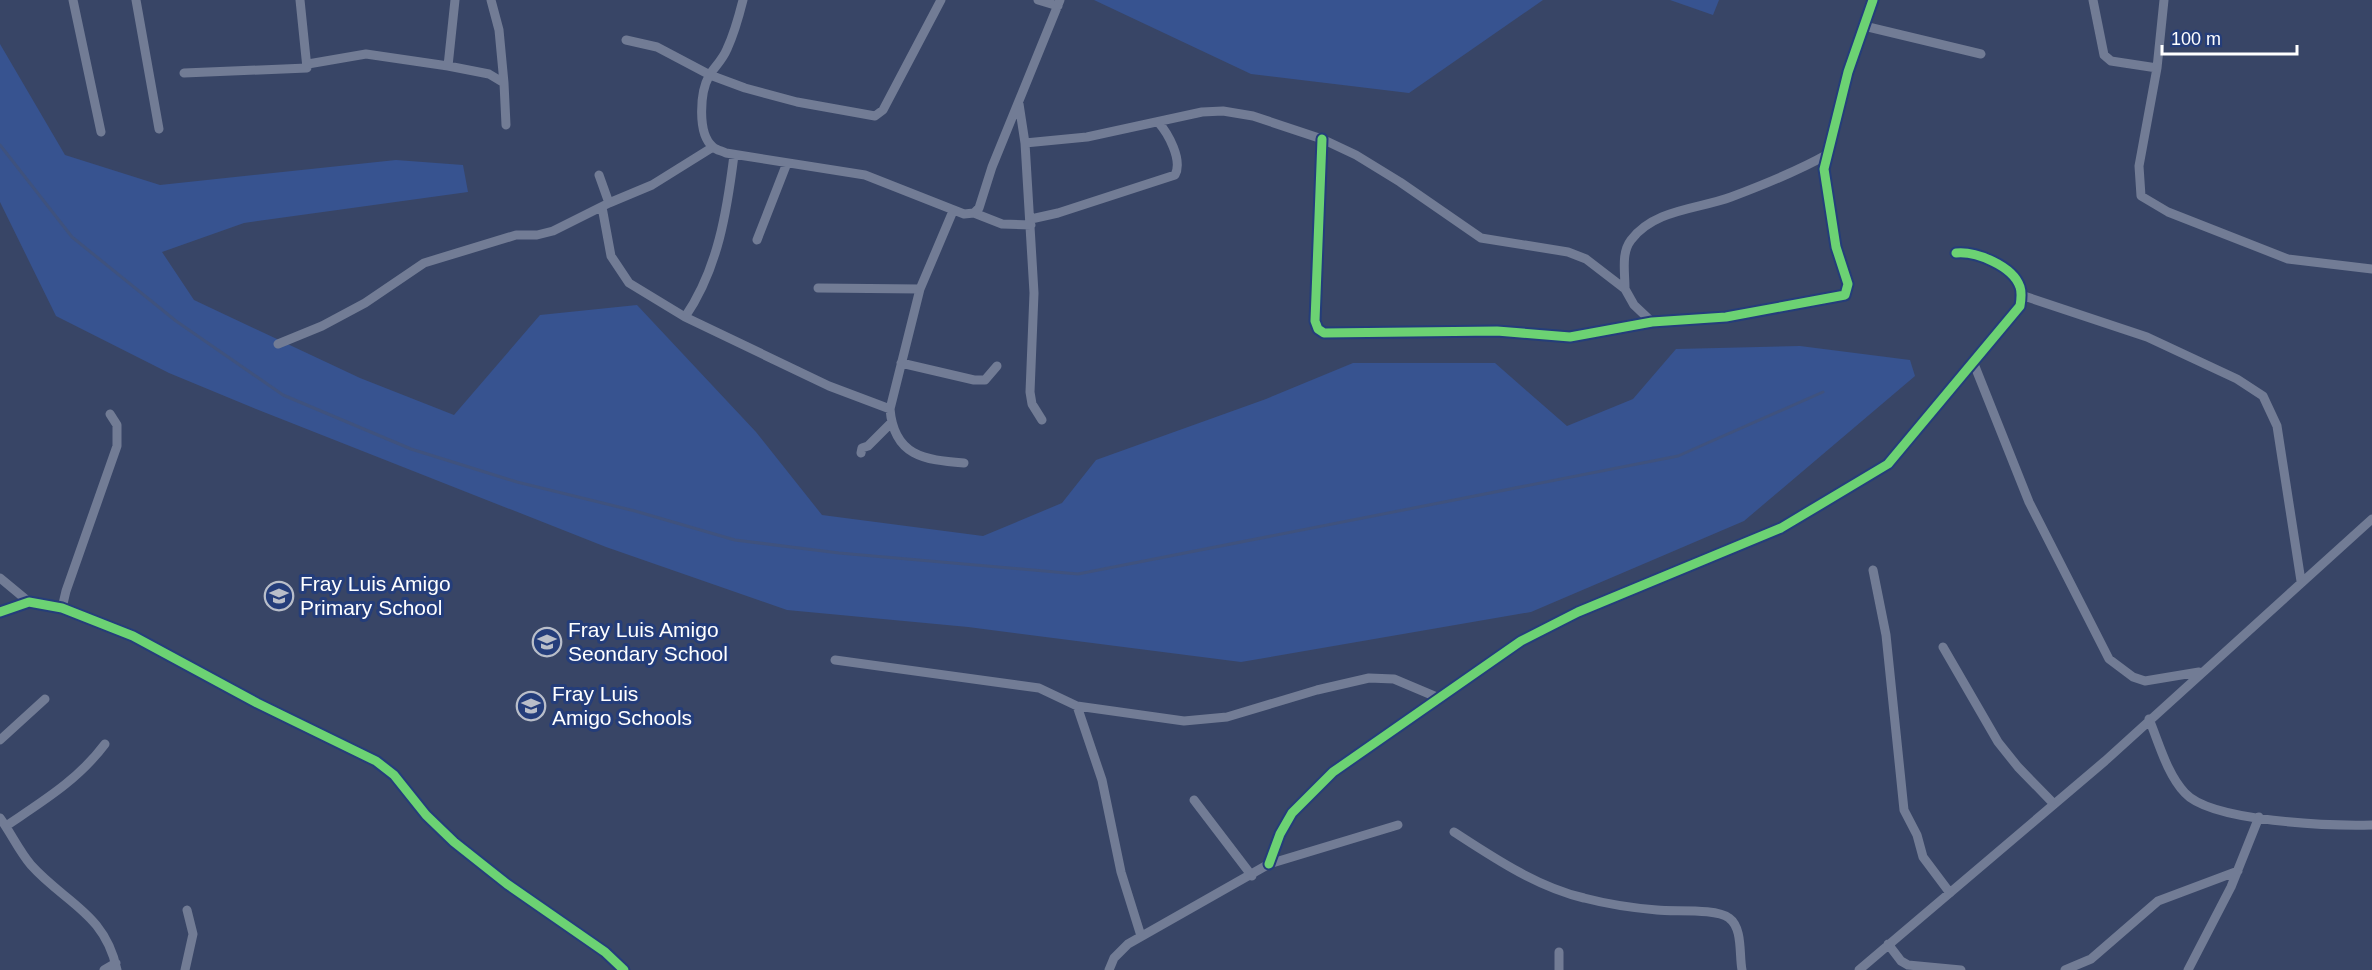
<svg xmlns="http://www.w3.org/2000/svg" width="2372" height="970" font-family="Helvetica,sans-serif">
  <style>
    .green { fill: #375390 }
    .lines { fill: none; stroke-linecap: round; stroke-linejoin: round }
    .stream { stroke: #3f527e; stroke-width: 3 }
    .minor { stroke: #727c95; stroke-width: 9 }
    .cycleway-casing { stroke: #243d7a; stroke-width: 13 }
    .cycleway { stroke: #6cd273; stroke-width: 9 }
    .labels { text-anchor: middle; stroke-width: 6; stroke-linejoin: round; paint-order: stroke }
    .poi-label { font-size: 21px; fill: #fff; stroke: #243d7a; text-anchor: start }
  </style>
  <rect width="100%" height="100%" fill="#384566"/>
  <path class="green" d="M1094 0H1543L1409 93 1251 74Z
    M1670 0H1719L1713 15Z
    M0 44 65 155 160 185 396 160 463 165 468 192 244 223 162 252 194 300 360 378 454 415 540 315 637 305 756 432 822 515 983 536 1062 503 1096 460 1266 399 1353 363H1495L1567 426 1633 399 1676 349 1800 346 1910 360 1915 376 1744 521 1531 612 1241 662 968 627 787 610 606 547 256 409 169 373 56 316 0 202Z"/>
  <g class="lines">
    <path class="stream" d="M0 145 72 237 176 321 283 395 411 449 517 482 635 511 735 540 839 553 1078 574 1678 456 1823 392"/>
    <path class="minor" d="M73 0 101 132
      M136 0 159 129
      M491 0 499 30 504 83
      M743 0C739 16 734 34 727 49 722 61 714 67 709 76 700 92 697 134 713 147 716 150 722 151 726 153L865 175 964 214 974 213 979 208 992 167 1060 0
      M1038 0 1058 6
      M2093 0 2104 55 2111 61 2157 68
      M2164 0 2157 68 2139 166 2141 196 2168 212 2288 259 2372 269
      M1864 26 1981 54
      M626 40 657 47 710 75 745 88 797 102 875 116 883 110 941 0
      M308 64 366 54 448 66 455 0
      M448 66 489 74 504 83 506 125
      M184 73 307 68 300 0
      M1019 104 1025 143 1087 137 1202 112 1223 111 1253 116 1322 139 1356 155 1400 182 1481 238 1568 252 1586 259 1625 289 1634 305 1652 322
      M1322 139 1315 321 1318 329 1324 333 1497 331 1570 337 1652 322 1726 317 1845 295 1848 284 1836 247 1824 169 1848 72 1873 0
      M1025 143 1034 293 1030 392 1032 404 1042 420
      M599 175 609 203
      M602 207 611 256 629 283 685 317 829 386 890 409
      M974 213 1002 224 1031 225
      M1031 219 1058 213 1175 175C1183 160 1168 133 1158 122
      M757 240 787 163
      M818 288 920 289 953 211
      M920 289 890 409C894 456 924 460 964 463
      M1625 289C1625 272 1621 253 1631 240 1654 209 1699 209 1731 197 1763 185 1798 171 1828 154
      M2021 295 2147 337 2237 379 2263 396 2277 426 2301 581
      M685 317C718 269 727 211 734 155
      M278 344 322 326 365 303 424 263 516 235H537L553 231 609 203 652 185 713 147
      M901 363 974 380H985L997 366
      M1974 364 2029 502 2109 659 2133 677 2145 681 2199 672
      M861 453 862 448 868 446 891 423
      M1873 570 1886 635 1904 810 1917 835 1923 857 1950 893
      M0 578 29 602
      M62 608 66 591 117 446V425L110 414
      M0 612 29 602 62 608 133 636 257 703 376 761 394 775 426 815 454 842 507 884 605 952 624 970
      M1943 647 1998 742 2018 767 2054 804
      M835 660 1039 688 1077 706 1184 721 1227 717 1317 690 1369 678 1394 679 1439 698
      M1077 706 1102 780 1121 872 1141 936
      M2149 719C2159 743 2167 774 2185 793 2211 822 2332 826 2372 825
      M0 740 45 699
      M1194 800 1252 876
      M0 818C11 833 19 851 31 865 65 903 105 913 117 970
      M6 826C43 801 78 780 105 744
      M1454 832C1494 858 1537 887 1584 898 1607 904 1633 908 1657 910 1674 912 1716 908 1729 918 1743 928 1739 955 1742 970
      M1269 864 1280 834 1292 813 1333 772 1521 641 1578 612 1781 528 1888 464 2020 306C2021 300 2022 293 2020 287 2013 266 1976 251 1956 253
      M1888 944 1901 961 1908 965 1961 970
      M104 970 116 963
      M185 970 193 934 187 910
      M1109 970 1114 958 1128 944 1269 864 1398 825
      M1559 970V952
      M1859 970 2105 761 2372 519
      M2065 970 2091 959 2158 901 2238 871
      M2188 970 2231 887 2259 817"/>
    <g class="cycleway-casing">
      <path id="cycleway" d="M1322 139 1315 321 1318 329 1324 333 1497 331 1570 337 1652 322 1726 317 1845 295 1848 284 1836 247 1824 169 1848 72 1873 0
        M0 612 29 602 62 608 133 636 257 703 376 761 394 775 426 815 454 842 507 884 605 952 624 970
        M1269 864 1280 834 1292 813 1333 772 1521 641 1578 612 1781 528 1888 464 2020 306C2021 300 2022 293 2020 287 2013 266 1976 251 1956 253"/>
    </g>
    <use href="#cycleway" class="cycleway"/>
  </g>
  <defs>
    <g id="school-ring" transform="scale(1.5)"><circle r="9.5" fill="#243d7a" stroke="#b9bec9" stroke-width="1.5"/><path d="M0-5L7-2L0 1L-7-2ZM-4 1L0 2.5L4 1V4Q0 6-4 4Z" fill="#b9bec9"/></g>
  </defs>
  <g fill-rule="evenodd">
    <use href="#school-ring" x="279" y="596"/>
    <use href="#school-ring" x="547" y="642"/>
    <use href="#school-ring" x="531" y="706"/>
  </g>
  <g class="labels">
    <g class="poi-label">
      <text x="300" y="591">Fray Luis Amigo<tspan x="300" dy="24">Primary School</tspan></text>
      <text x="568" y="637">Fray Luis Amigo<tspan x="568" dy="24">Seondary School</tspan></text>
      <text x="552" y="701">Fray Luis<tspan x="552" dy="24">Amigo Schools</tspan></text>
    </g>
  </g>
  <path d="M2162 45v9h135v-9" fill="none" stroke="#ffffff" stroke-width="3"/>
  <text x="2171" y="45" font-size="18" fill="#ffffff" stroke="#243d7a" stroke-width="4.5" paint-order="stroke">100 m</text>
</svg>
